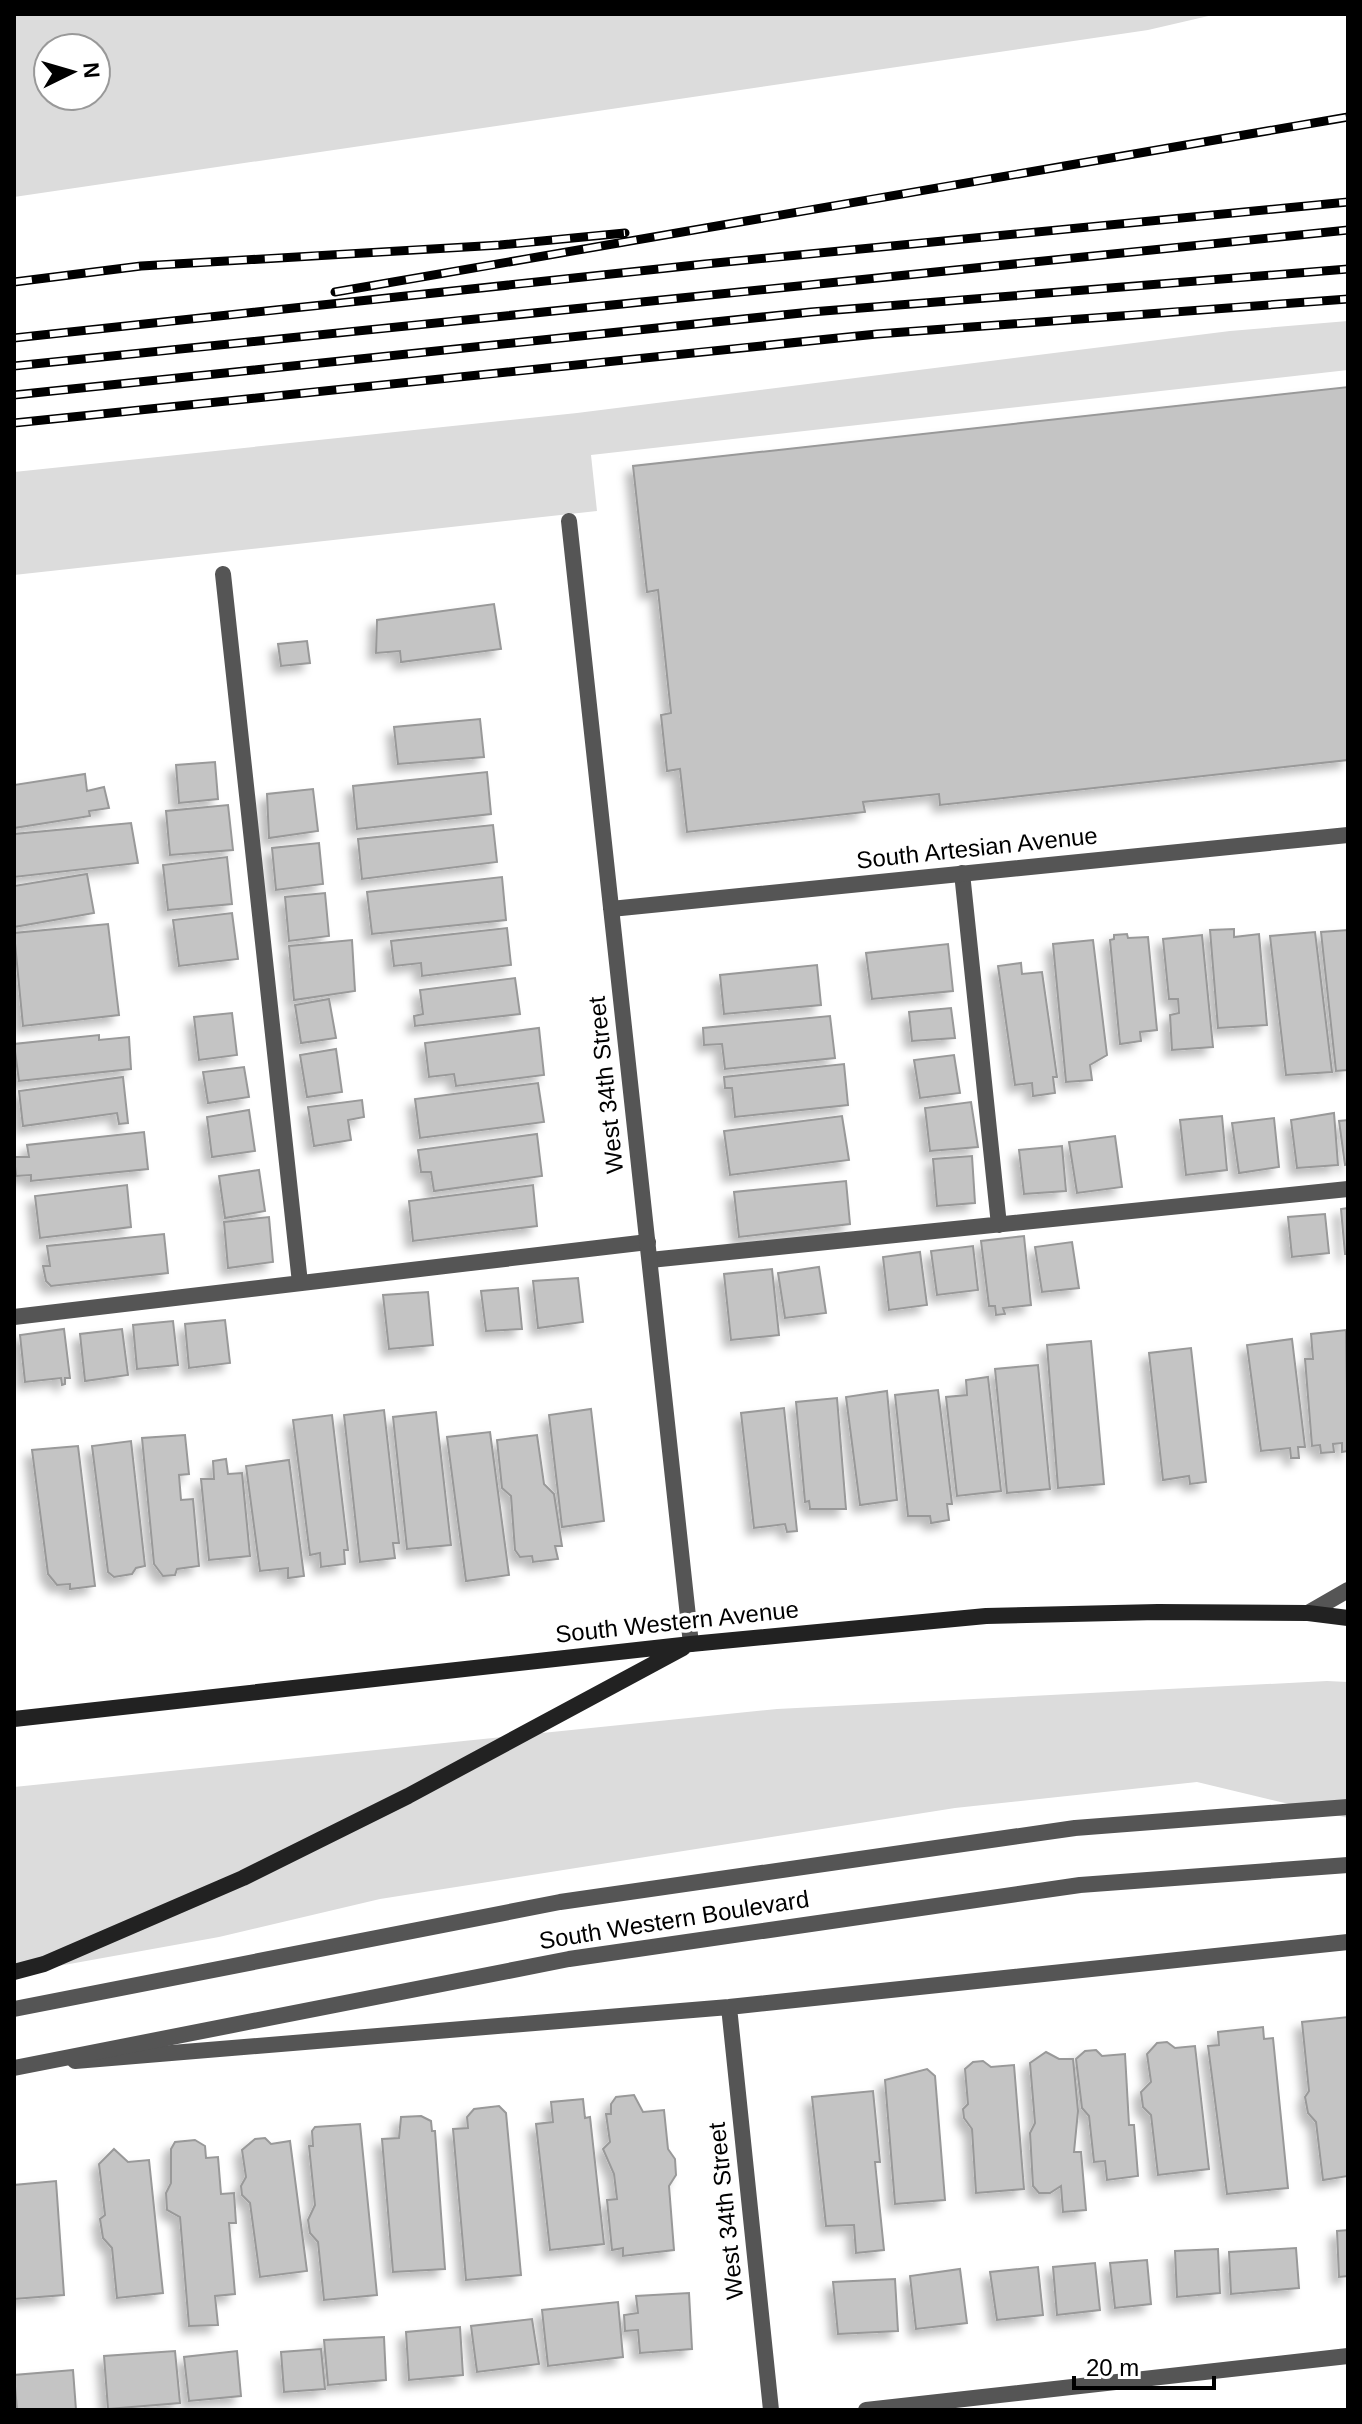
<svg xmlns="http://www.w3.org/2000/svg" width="1362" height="2424" font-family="Arial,sans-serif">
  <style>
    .green { fill: #dcdcdc; fill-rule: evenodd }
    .building { fill: #c4c4c4; stroke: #999; stroke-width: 2; filter: url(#shadow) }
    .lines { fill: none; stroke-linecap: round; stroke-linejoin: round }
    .service { stroke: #555; stroke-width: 16 }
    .minor { stroke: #555; stroke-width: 16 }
    .tertiary { stroke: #555; stroke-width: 16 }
    .secondary { stroke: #222; stroke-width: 16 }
    .rail-casing { stroke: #000; stroke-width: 9 }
    .rail { stroke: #fff; stroke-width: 6; stroke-dasharray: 18; stroke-linecap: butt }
    .labels { text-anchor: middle; stroke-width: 7; stroke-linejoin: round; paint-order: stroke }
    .street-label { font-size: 24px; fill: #000; stroke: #fff }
  </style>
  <defs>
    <filter id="shadow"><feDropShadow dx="-7" dy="7" stdDeviation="4" flood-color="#0004"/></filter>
  </defs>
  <rect width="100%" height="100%" fill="#fff"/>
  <path class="green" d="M14 14H1217L1148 30 14 197ZM48 48H96V96H48Z
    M1348 321V370L591 455 597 511 14 575V472L577 413 1230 331Z
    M1327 1681 1348 1682V1818L1197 1782 955 1808 380 1899 219 1937 14 1974V1787L777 1709Z"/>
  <path class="building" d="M1348 387V760L940 805 939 794 863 802 865 812 687 832 680 769 667 771 661 715 671 713 658 590 647 592 633 466Z
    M494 604 501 649 401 662 400 651 376 653 377 620Z
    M307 641 310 663 281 666 278 644Z
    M480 719 484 757 398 764 394 727Z
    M215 762 218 799 179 803 176 765Z
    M487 772 491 814 357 829 353 786Z
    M85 774 87 791 104 787 109 808 89 811 90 816 14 828V785Z
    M313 789 318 831 269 838 267 794Z
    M228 805 233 850 170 855 166 811Z
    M131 823 138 863 14 877V834Z
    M493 825 497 862 362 879 358 839Z
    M319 843 323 884 276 890 272 848Z
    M227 857 232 904 168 910 163 865Z
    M87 874 94 913 14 927V886Z
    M502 877 506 920 372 934 367 892Z
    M325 893 329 936 289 941 285 897Z
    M232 913 238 959 179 966 173 920Z
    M108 924 119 1015 23 1026 14 933Z
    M507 928 511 965 422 976 421 963 394 966 391 941Z
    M1234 929V937L1259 934 1267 1025 1218 1028 1210 930Z
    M1348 930V1070L1336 1071 1321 932Z
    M1315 932 1332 1072 1286 1075 1270 936Z
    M1127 934 1128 938 1148 937 1157 1030 1140 1032 1141 1041 1120 1044 1110 940 1114 939V935Z
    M1202 935 1213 1047 1172 1050 1170 1015 1179 1013 1178 999H1169L1163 939Z
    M352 940 355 991 294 1000 289 946Z
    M1093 940 1107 1055 1090 1065 1092 1080 1066 1082 1053 944Z
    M948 944 953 991 872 999 866 953Z
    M1021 963 1022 974 1042 972 1057 1077H1053L1055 1093 1033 1096 1032 1083 1015 1085 998 966Z
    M817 965 821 1005 724 1014 720 975Z
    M515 978 520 1014 415 1026 414 1016 423 1014 420 990Z
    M329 999 336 1038 301 1043 295 1005Z
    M951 1008 955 1038 912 1041 909 1012Z
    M232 1013 237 1055 199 1060 194 1017Z
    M830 1016 835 1058 725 1069 722 1044 704 1045 703 1028Z
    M539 1028 544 1075 456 1086 454 1074 429 1077 425 1043Z
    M99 1035V1040L129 1037 131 1069 19 1081 14 1044Z
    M336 1049 342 1092 307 1097 300 1055Z
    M954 1055 960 1093 920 1098 914 1060Z
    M844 1064 848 1105 735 1117 732 1088H725L724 1077Z
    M244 1067 249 1097 208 1103 203 1072Z
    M123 1077 128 1123 119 1124 117 1113 23 1126 19 1091Z
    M538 1083 544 1122 420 1138 415 1099Z
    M362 1100 364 1117 348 1120 351 1140 314 1146 308 1107Z
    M971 1102 978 1147 930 1151 925 1108Z
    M249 1110 255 1151 212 1157 207 1117Z
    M1334 1113 1338 1165 1297 1168 1291 1120Z
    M842 1116 849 1160 730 1175 724 1131Z
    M1222 1116 1227 1170 1186 1175 1180 1120Z
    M1274 1118 1279 1167 1239 1173 1232 1123Z
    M1348 1120V1164L1345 1165 1339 1121Z
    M144 1132 148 1169 31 1181V1175L16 1176 14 1157H29L27 1145Z
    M537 1134 542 1176 434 1191 431 1172H421L418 1150Z
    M1115 1136 1122 1187 1077 1193 1069 1142Z
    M1062 1146 1066 1191 1024 1194 1019 1150Z
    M972 1156 975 1203 937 1206 933 1159Z
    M259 1170 265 1211 225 1218 219 1176Z
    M846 1181 850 1224 739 1237 734 1192Z
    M127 1185 131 1227 40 1238 35 1196Z
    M533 1185 537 1226 413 1241 409 1201Z
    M1348 1208V1254H1345L1341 1209Z
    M1325 1214 1329 1253 1292 1257 1288 1217Z
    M269 1217 273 1262 228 1268 224 1222Z
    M164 1234 168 1273 51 1286 46 1281 43 1266H50L47 1246Z
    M1024 1236 1031 1305 1003 1308 1005 1314 996 1315 995 1306H989L981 1241Z
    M1072 1242 1079 1288 1042 1292 1035 1247Z
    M973 1246 978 1290 937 1295 931 1251Z
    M920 1252 927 1305 889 1310 883 1257Z
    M819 1267 826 1313 785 1318 778 1273Z
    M772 1269 779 1335 731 1340 724 1274Z
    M578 1278 583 1322 538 1328 533 1281Z
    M518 1288 522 1329 486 1331 481 1291Z
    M428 1292 433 1345 389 1349 383 1295Z
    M225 1320 230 1363 189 1368 185 1324Z
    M173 1321 178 1365 137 1369 133 1325Z
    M64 1329 70 1378H65V1384L62 1385 61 1378 25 1382 20 1335Z
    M122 1329 128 1375 85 1381 80 1334Z
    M1346 1330 1348 1451 1342 1452V1443L1333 1444 1334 1452 1321 1453 1320 1445 1312 1446 1305 1359H1313L1311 1334Z
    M1292 1339 1305 1447H1298L1299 1458H1291L1290 1448 1261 1451 1247 1345Z
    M1091 1341 1104 1484 1058 1488 1047 1345Z
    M1191 1348 1206 1482 1190 1484 1189 1476 1163 1480 1149 1353Z
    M1038 1365 1050 1489 1007 1493 995 1369Z
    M988 1377 1001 1491 957 1496 946 1397 967 1395 966 1380Z
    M938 1390 952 1504H947L949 1520 931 1523 930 1516H908L895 1395Z
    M887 1391 897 1500 860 1505 846 1397Z
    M837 1398 846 1509H810L809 1501 805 1502 796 1402Z
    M784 1408 797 1531 787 1532 785 1524 754 1528 741 1413Z
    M591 1409 604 1521 562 1527 549 1415Z
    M384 1410 399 1543H393L395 1558 360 1562 344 1415Z
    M436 1412 451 1545 407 1549 393 1417Z
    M332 1415 348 1550H344L345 1564 321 1567 320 1553 310 1555 293 1420Z
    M490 1432 509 1575 466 1581 447 1437Z
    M185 1435 189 1474 179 1475 181 1500 193 1499 199 1566 177 1569 175 1575 163 1576 154 1564 142 1438Z
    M537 1435 544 1484 554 1494 562 1546H555L558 1559 533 1562 532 1556 520 1557 515 1550 511 1496 502 1488 497 1440Z
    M131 1441 145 1566 136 1568 132 1574 114 1577 108 1572 92 1446Z
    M78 1446 95 1586 70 1589V1584L57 1585 48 1574 32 1450Z
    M226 1459 228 1474 242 1473 250 1556 209 1560 201 1479H214L213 1461Z
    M289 1460 304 1576 288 1578V1568L260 1571 246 1466Z
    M1348 2017V2176L1323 2180 1316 2122 1308 2113 1305 2097 1309 2091 1302 2022Z
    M1263 2027 1264 2039 1273 2038 1288 2188 1227 2194 1208 2046 1219 2045 1218 2032Z
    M1167 2042 1175 2048 1195 2046 1209 2169 1158 2175 1151 2115 1143 2107 1141 2092 1151 2082 1147 2054 1157 2043Z
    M1096 2050 1102 2056 1125 2054 1129 2125H1134L1138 2176 1107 2180 1105 2161 1094 2162 1089 2116 1082 2108 1076 2059 1085 2051Z
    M1046 2052 1059 2059H1073L1078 2111 1074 2152H1081L1086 2210 1063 2212 1061 2186 1050 2193H1039L1033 2186 1030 2133 1035 2123 1030 2063Z
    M983 2061 991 2067 1014 2065 1024 2189 976 2193 972 2129 964 2118 963 2109 968 2104 965 2069 973 2062Z
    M927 2069 935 2076 945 2200 895 2204 885 2080Z
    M873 2091 880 2162H875L884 2250 856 2253 854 2225 826 2226 812 2097Z
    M634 2095 643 2112 664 2110 668 2149 675 2159 676 2175 669 2186 674 2250 623 2256V2248L612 2250 607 2200 617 2199 614 2174 603 2149 610 2142 606 2114H611V2104L616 2097Z
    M583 2099 585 2118 590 2117 604 2244 550 2250 536 2124 553 2122 551 2102Z
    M499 2106 506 2113 521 2275 466 2280 453 2129 468 2128 467 2117 474 2109Z
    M421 2116 431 2121 432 2131H435L445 2269 393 2272 382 2139 399 2138 401 2117Z
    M360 2124 377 2295 324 2300 318 2242 310 2233 308 2220 315 2205 309 2146H313L312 2131 315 2127Z
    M265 2138 271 2144 290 2141 307 2271 260 2277 250 2203 242 2195 241 2186 246 2177 242 2150 255 2139Z
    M195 2140 205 2146 206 2158 218 2157 221 2194 234 2193 236 2223H229L235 2294 215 2296 218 2325 189 2326 180 2217 167 2210 166 2193 171 2183V2149L175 2142Z
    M114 2149 128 2162 149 2160 163 2293 117 2298 112 2248 103 2238 100 2219 105 2215 99 2164Z
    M56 2181 64 2295 14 2299V2185Z
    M1348 2230V2276L1339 2277 1337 2231Z
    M1296 2248 1299 2288 1231 2294 1229 2252Z
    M1218 2249 1220 2293 1177 2297 1175 2251Z
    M1147 2260 1151 2304 1115 2308 1110 2263Z
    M1095 2263 1100 2310 1057 2315 1053 2267Z
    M1038 2267 1043 2315 997 2320 990 2272Z
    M960 2269 967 2323 916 2329 910 2276Z
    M895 2279 898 2331 838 2334 833 2282Z
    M689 2293 692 2349 640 2353 638 2330 625 2331 624 2315 638 2313 636 2296Z
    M618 2302 623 2357 548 2366 542 2310Z
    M532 2319 539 2364 477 2372 471 2326Z
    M460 2327 463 2375 409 2380 406 2332Z
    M384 2337 386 2380 328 2385 324 2340Z
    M321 2349 325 2389 284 2392 281 2352Z
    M175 2351 180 2403 108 2409 104 2356Z
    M237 2351 241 2396 189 2401 184 2357Z
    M73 2370 76 2410H17L14 2375Z"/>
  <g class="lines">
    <path class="service" d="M223 574 300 1283
      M962 873 999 1225
      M650 1260 1348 1189
      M14 1317 648 1242"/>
    <path class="minor" d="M569 521 691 1644
      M611 909 1348 835
      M1308 1613 1348 1590
      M729 2007 771 2410
      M75 2061 729 2007 1348 1942
      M866 2410 1348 2356"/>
    <path class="tertiary" d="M14 2009 560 1902 1075 1828 1348 1807
      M14 2068 569 1959 1080 1885 1348 1865"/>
    <path class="secondary" d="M14 1719 691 1644 986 1616 1158 1612 1308 1613 1348 1618
      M14 1972 44 1964 243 1878 408 1796 683 1648"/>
    <g class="rail-casing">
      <path id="rail" d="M14 282 141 266 500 245 625 233
        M335 292 1348 117
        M14 338 705 264 1348 202
        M14 366 1348 230
        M14 395 811 312 1348 269
        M14 423 877 334 1348 299"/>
    </g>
    <use href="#rail" class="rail"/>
  </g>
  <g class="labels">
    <g class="street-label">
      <text transform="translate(977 848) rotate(-6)" y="8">South Artesian Avenue</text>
      <text transform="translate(606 1085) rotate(-96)" y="8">West 34th Street</text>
      <text transform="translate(677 1622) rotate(-6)" y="8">South Western Avenue</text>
      <text transform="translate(674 1920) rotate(-9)" y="8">South Western Boulevard</text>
      <text transform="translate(726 2211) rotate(-96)" y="8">West 34th Street</text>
    </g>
  </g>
  <rect width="1362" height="2424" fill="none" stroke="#000000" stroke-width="32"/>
  <g transform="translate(72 72) rotate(85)"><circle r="38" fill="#ffffff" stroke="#999999" stroke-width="2"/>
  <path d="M0-6L14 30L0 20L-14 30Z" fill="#000000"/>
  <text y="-12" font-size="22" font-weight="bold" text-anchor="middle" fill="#000000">N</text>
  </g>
  <path d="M1074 2376v12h140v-12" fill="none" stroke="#000000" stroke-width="4"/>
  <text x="1086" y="2376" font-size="24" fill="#000000" stroke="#ffffff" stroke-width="6" paint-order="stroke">20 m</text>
</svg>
